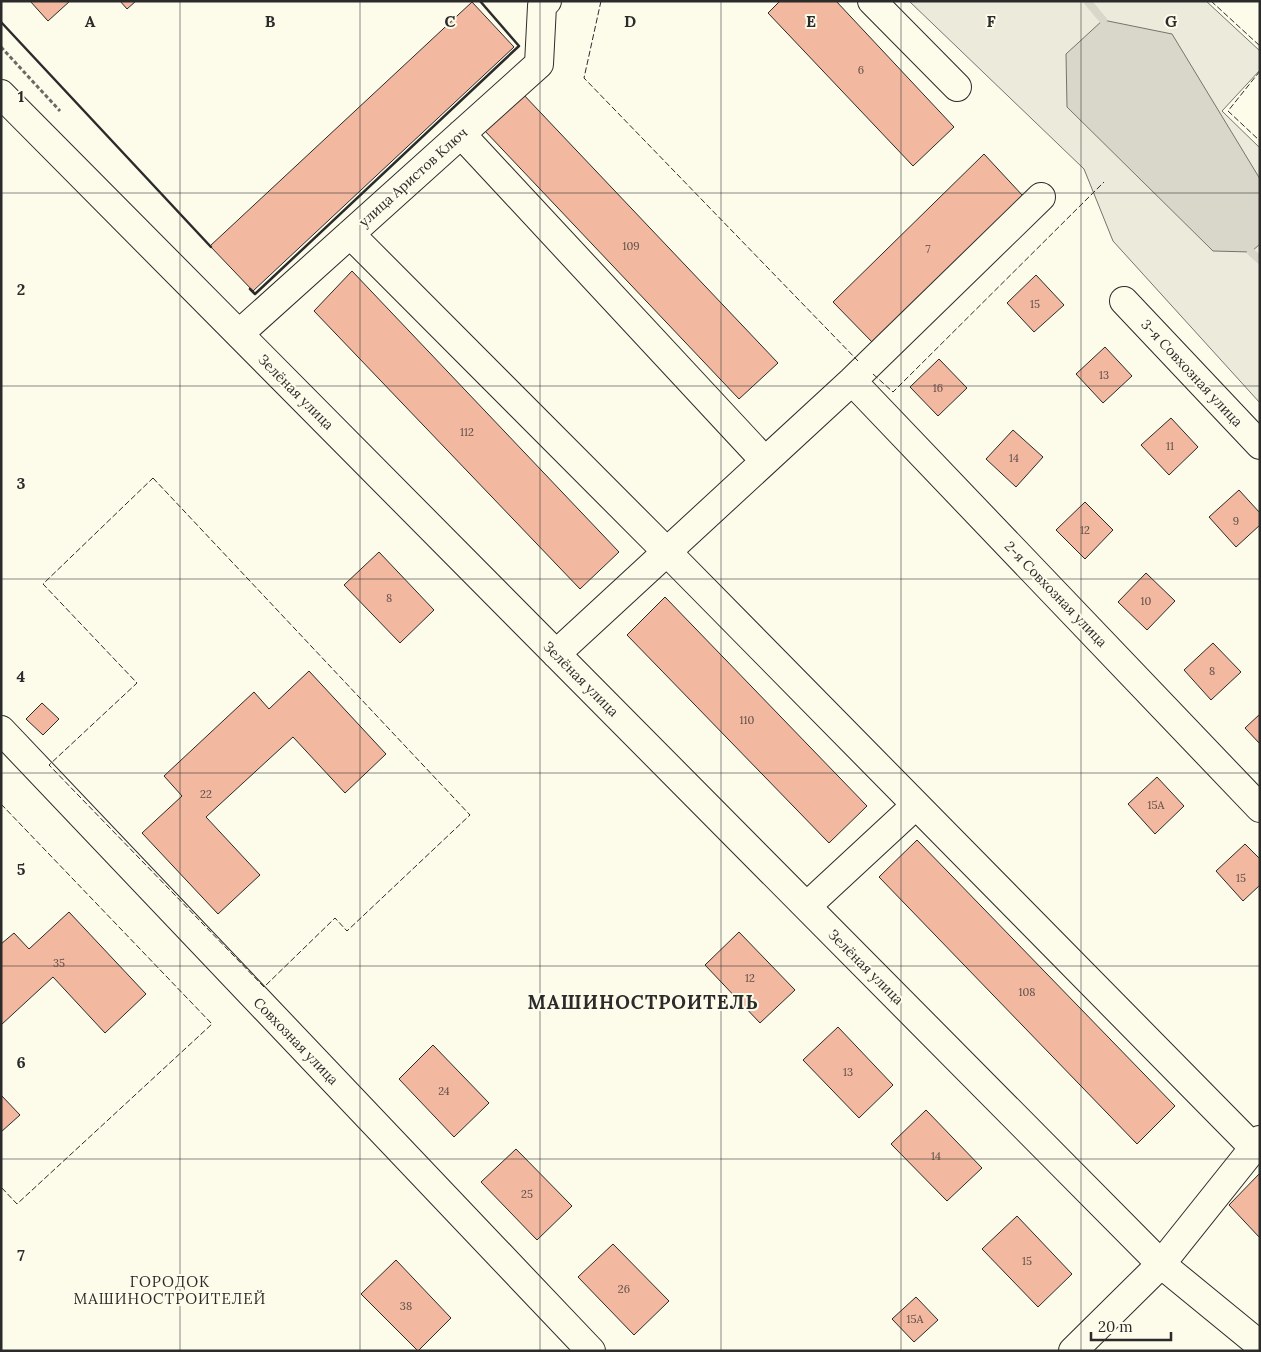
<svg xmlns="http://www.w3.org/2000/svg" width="1261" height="1352" font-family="Lora,serif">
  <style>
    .green { fill: #ecebdb; stroke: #74746e }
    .water { fill: #d8d7c9; stroke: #74746e }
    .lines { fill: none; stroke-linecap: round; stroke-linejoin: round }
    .stream { stroke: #d8d7c9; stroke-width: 8 }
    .building { fill: #f2b8a0; stroke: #2b2b2b }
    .minor-casing { stroke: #2b2b2b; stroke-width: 30 }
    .path { stroke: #6a6964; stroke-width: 3; stroke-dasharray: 4 2.5; stroke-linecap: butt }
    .minor { stroke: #fdfbea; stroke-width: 28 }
    .fence { stroke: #2b2b2b; stroke-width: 1; stroke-dasharray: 6 2.5; stroke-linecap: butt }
    .wall { stroke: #2b2b2b; stroke-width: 2.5 }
    .grid { fill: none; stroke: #2b2b2b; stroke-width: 1; stroke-opacity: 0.55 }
    .labels { text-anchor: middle; stroke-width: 4; stroke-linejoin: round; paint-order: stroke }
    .number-label { font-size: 11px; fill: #5d4e48 }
    .street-label { font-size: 14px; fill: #2b2b2b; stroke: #fdfbea }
    .neighbourhood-label { font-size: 15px; letter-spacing: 1px; fill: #2b2b2b; stroke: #fdfbea }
    .district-label { font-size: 19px; font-weight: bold; letter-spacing: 1px; fill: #2b2b2b; stroke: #fdfbea }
    .grid-label { font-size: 16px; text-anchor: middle; font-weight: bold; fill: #2b2b2b; stroke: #fdfbea; stroke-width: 4; stroke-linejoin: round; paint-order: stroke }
  </style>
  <rect width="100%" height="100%" fill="#fdfbea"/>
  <path class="green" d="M909 1H1206L1260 51V70L1222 111 1260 148V403L1113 241 1084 169Z"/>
  <path class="water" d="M1103 20 1172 34 1260 179V244L1251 252 1213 251 1067 107 1066 54Z"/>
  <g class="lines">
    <path class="stream" d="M1087 1 1103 20
      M1251 252 1260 260"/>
  </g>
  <path class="building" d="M30 1H70L48 21Z
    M120 1H136L127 9Z
    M780 1H836L954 127 913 166 768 13Z
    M472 2 514 47 253 291 210 246Z
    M522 93 778 363 739 399 484 130Z
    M984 154 1023 196 873 343 833 302Z
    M352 271 619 552 580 589 314 311Z
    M1036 275 1064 305 1034 332 1007 303Z
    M1105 347 1132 376 1103 403 1076 374Z
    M939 359 967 388 938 416 910 387Z
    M1171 418 1198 447 1169 475 1141 445Z
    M1013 430 1043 457 1016 487 986 459Z
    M1239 490 1260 513V525L1236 547 1209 517Z
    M1085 502 1113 530 1085 559 1056 530Z
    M379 552 434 610 400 643 344 585Z
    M1146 573 1175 601 1147 630 1118 602Z
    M665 597 867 806 829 843 627 635Z
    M1213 643 1241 672 1211 700 1184 670Z
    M309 671 386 754 345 793 293 737 206 817 260 875 218 914 142 833 182 796 164 776 254 692 269 709Z
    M42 703 59 719 43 735 26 719Z
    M1260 714V744L1245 728Z
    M1157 777 1184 806 1155 834 1128 804Z
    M917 840 1175 1106 1137 1144 879 877Z
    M1245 844 1260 859V885L1243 901 1216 871Z
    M69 912 146 994 105 1033 53 977 1 1025V944L14 933 29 949Z
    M739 932 795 990 760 1023 705 965Z
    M838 1027 893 1085 859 1118 803 1060Z
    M433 1045 489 1103 454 1137 399 1079Z
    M1 1095 20 1115 1 1132Z
    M926 1110 982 1168 947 1201 891 1144Z
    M516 1149 572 1206 537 1240 481 1182Z
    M1260 1173V1238L1229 1205Z
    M1017 1216 1072 1274 1038 1307 982 1249Z
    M613 1244 669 1301 634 1335 578 1277Z
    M396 1260 451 1318 418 1351 361 1294Z
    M916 1297 938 1320 914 1342 892 1319Z"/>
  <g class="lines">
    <g class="minor-casing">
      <path id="minor" d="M872 1 957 87
        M1 94 1161 1264 1260 1345
        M461 134 765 461
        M350 234 667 552 1254 1148
        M1124 301 1260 445
        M239 334 539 64 542 6 547 1
        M852 381 1260 808
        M556 654 852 381 1041 197
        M1 730 591 1351
        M807 906 916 805
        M1073 1351 1161 1264 1260 1140"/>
    </g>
    <path class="path" d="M1 47 60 111"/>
    <use href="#minor" class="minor"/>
    <path class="fence" d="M601 1 584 78 858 361
      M1211 1 1260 46
      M1260 71 1228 111 1260 141
      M873 374 893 392 1104 182
      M153 478 470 815 347 931 335 918 264 987 49 765 137 683 43 584Z
      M1 804 212 1024 17 1204 1 1187"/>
    <path class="wall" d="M1 22 211 247
      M250 289 255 294 519 46 480 1"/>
  </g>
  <path class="grid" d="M180 1V1351M360 1V1351M540 1V1351M721 1V1351M901 1V1351M1081 1V1351M1 193H1260M1 386H1260M1 579H1260M1 773H1260M1 966H1260M1 1159H1260"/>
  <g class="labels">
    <g class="number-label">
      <text x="861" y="74">6</text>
      <text x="631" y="250">109</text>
      <text x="928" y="253">7</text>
      <text x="1035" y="308">15</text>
      <text x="1104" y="379">13</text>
      <text x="938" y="392">16</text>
      <text x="467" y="436">112</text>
      <text x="1170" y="450">11</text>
      <text x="1014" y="462">14</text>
      <text x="1236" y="525">9</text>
      <text x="1085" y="534">12</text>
      <text x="389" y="602">8</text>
      <text x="1146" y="605">10</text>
      <text x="1212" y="675">8</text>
      <text x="747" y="724">110</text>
      <text x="206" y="798">22</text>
      <text x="1156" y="809">15А</text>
      <text x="1241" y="882">15</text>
      <text x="59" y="967">35</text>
      <text x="750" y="982">12</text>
      <text x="1027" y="996">108</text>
      <text x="848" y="1076">13</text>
      <text x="444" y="1095">24</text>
      <text x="936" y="1160">14</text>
      <text x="527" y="1198">25</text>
      <text x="1027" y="1265">15</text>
      <text x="624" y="1293">26</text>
      <text x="406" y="1310">38</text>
      <text x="915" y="1323">15А</text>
    </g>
    <g class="street-label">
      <text transform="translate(413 177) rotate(-42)" y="5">улица Аристов Ключ</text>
      <text transform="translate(1192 373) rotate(47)" y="5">3-я Совхозная улица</text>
      <text transform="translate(296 392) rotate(45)" y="5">Зелёная улица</text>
      <text transform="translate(1056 594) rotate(46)" y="5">2-я Совхозная улица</text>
      <text transform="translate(581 679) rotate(45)" y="5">Зелёная улица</text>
      <text transform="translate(866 967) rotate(45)" y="5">Зелёная улица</text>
      <text transform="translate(296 1041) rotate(46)" y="5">Совхозная улица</text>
    </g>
    <g class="neighbourhood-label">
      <text x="170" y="1287">ГОРОДОК<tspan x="170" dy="17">МАШИНОСТРОИТЕЛЕЙ</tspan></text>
    </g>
    <g class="district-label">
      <text x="643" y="1009">МАШИНОСТРОИТЕЛЬ</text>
    </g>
  </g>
  <g class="grid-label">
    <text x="90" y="27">A</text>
    <text x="270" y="27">B</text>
    <text x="450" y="27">C</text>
    <text x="630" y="27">D</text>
    <text x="811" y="27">E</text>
    <text x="991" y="27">F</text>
    <text x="1171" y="27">G</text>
    <text x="21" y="102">1</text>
    <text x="21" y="295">2</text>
    <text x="21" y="489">3</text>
    <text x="21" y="682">4</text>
    <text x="21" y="875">5</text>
    <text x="21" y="1068">6</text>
    <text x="21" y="1261">7</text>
  </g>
  <rect width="1261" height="1352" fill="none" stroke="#2b2b2b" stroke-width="5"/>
  <path d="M1091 1332v8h80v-8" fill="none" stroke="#2b2b2b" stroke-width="2.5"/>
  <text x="1098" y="1332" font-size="15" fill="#2b2b2b" stroke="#fdfbea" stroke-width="4" paint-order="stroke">20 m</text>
</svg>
